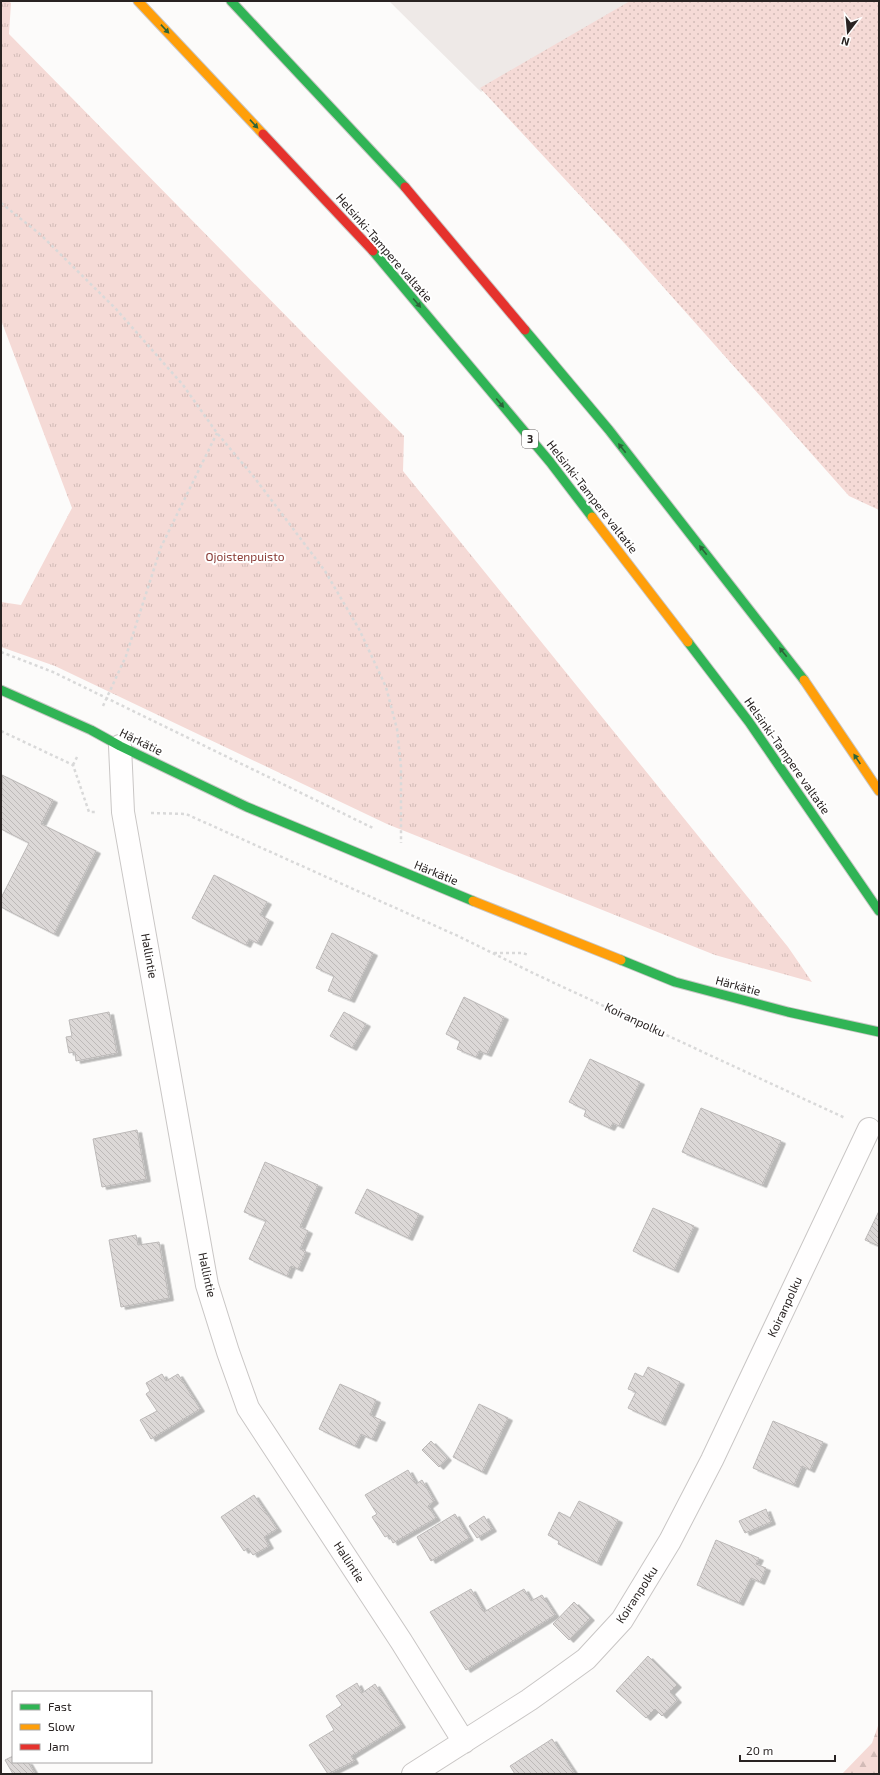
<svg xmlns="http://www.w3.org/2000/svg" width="880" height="1775" font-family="'Exo 2',sans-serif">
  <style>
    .built { fill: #eee9e7 }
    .grass { fill: url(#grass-dots) }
    .forest { fill: url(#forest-firs) }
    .park { fill: url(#park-tufts) }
    .building { fill: url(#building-back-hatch); stroke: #bcb9b8; filter: url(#shadow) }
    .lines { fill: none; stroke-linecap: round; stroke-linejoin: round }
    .street-casing { stroke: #c9c6c5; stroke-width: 24 }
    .fast-casing { stroke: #c9c6c5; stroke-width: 11 }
    .slow-casing { stroke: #c9c6c5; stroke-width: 11 }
    .jam-casing { stroke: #c9c6c5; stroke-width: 11 }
    .path { stroke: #d9d9d9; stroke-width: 2.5; stroke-dasharray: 3 3; stroke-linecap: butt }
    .street { stroke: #fffefe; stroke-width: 22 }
    .fast { stroke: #30b455; stroke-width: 9 }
    .slow { stroke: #ff9f0a; stroke-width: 9 }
    .jam { stroke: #e5322d; stroke-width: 9 }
    .oneway { fill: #2c6439 }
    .labels { text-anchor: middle; stroke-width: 4; stroke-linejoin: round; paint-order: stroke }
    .shield { fill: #fff; stroke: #696564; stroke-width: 1 }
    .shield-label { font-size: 11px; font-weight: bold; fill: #292322 }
    .street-label { font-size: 12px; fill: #292322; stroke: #fff }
    .park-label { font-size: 12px; fill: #893a35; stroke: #fff }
  </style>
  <defs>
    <pattern id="grass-dots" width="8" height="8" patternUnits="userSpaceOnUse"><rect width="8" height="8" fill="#f5dad6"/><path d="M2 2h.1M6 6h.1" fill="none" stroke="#d2bbb7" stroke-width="1.8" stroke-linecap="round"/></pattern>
    <pattern id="forest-firs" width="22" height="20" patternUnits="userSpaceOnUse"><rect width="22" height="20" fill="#f5dad6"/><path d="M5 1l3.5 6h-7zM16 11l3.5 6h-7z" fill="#d2bbb7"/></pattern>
    <pattern id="park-tufts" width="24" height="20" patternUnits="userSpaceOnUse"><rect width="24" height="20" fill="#f5dad6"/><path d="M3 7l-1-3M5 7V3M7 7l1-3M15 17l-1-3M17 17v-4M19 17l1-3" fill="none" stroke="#d2bbb7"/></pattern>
    <pattern id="building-back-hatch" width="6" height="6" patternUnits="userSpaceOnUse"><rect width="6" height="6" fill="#dcd8d7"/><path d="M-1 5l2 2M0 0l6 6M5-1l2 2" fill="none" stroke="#bdb9b8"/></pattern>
    <filter id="shadow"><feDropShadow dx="4.5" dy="2.5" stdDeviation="0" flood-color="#0004"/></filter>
  </defs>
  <rect width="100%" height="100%" fill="#fcfbfa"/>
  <path class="built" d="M389 1H638L481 92Z"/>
  <path class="grass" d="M630 1H879V510L849 496 626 245 480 88Z"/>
  <path class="forest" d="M879 1723V1774H842L872 1743Z"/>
  <path class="park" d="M1 1H8L11 3 9 34 404 436 403 471 788 947 812 982 715 955 387 824 55 666 1 647V602L21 605 72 508 1 320Z"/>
  <path class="building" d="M2 775 53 800 41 824 96 851 54 934 1 907V898L29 843 1 829Z
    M214 875 267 902 260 915 269 920 257 943 249 939 246 945 192 918Z
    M332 933 373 953 350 1000 328 991 334 976 316 968Z
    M464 997 504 1017 487 1054 479 1051 476 1057 457 1049 460 1041 446 1034Z
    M109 1012 117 1053 76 1061 75 1052 69 1053 66 1037 72 1036 69 1020Z
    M344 1012 366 1024 352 1048 330 1036Z
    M590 1059 640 1082 619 1126 613 1123 610 1128 584 1116 586 1110 569 1102Z
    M701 1108 781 1141 762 1185 682 1152Z
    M137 1130 146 1179 102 1187 93 1139Z
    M265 1162 318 1185 300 1227 308 1231 300 1249 306 1251 298 1269 291 1266 287 1276 249 1259 266 1221 244 1212Z
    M367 1189 419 1214 408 1238 355 1213Z
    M653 1208 694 1226 674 1270 633 1251Z
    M879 1211V1246L865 1240Z
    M136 1235 138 1245 159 1242 169 1298 121 1307 109 1240Z
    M648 1367 680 1382 661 1423 628 1408 636 1392 628 1389 635 1373 643 1377Z
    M162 1374 166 1381 178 1374 200 1409 151 1439 140 1420 157 1411 146 1394 150 1391 146 1383Z
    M340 1384 376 1400 370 1415 381 1420 372 1439 361 1434 355 1446 319 1429Z
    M479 1404 508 1418 482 1472 453 1457Z
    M773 1421 823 1442 810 1470 802 1466 794 1485 753 1468Z
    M431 1441 447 1458 439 1467 422 1450Z
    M408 1470 416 1484 422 1480 434 1501 428 1506 436 1518 393 1543 389 1535 385 1537 372 1517 377 1514 365 1495Z
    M254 1495 277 1529 264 1537 269 1546 253 1555 248 1548 244 1551 221 1517Z
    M579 1501 618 1520 597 1563 558 1544 559 1541 548 1535 559 1512 570 1518Z
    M766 1509 771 1522 745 1533 739 1521Z
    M455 1514 469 1538 431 1561 417 1537Z
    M484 1516 492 1529 477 1538 469 1526Z
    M716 1540 759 1558 756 1564 766 1568 760 1582 751 1578 739 1603 697 1585Z
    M471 1589 484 1612 524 1589 531 1601 542 1595 555 1615 466 1670 430 1612Z
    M574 1602 590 1618 569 1640 553 1624Z
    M648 1656 677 1685 670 1692 677 1700 662 1716 655 1709 646 1718 616 1691Z
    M357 1683 362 1693 375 1684 401 1725 351 1756 354 1761 328 1774 309 1745 334 1730 326 1716 342 1705 336 1696Z
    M552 1739 575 1774H515L510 1766Z
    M13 1756V1762H28L35 1774H13L5 1760Z"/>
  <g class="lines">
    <g class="street-casing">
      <path id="street" d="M120 746 123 812 207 1285 228 1352 248 1408 401 1641 464 1742
        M413 1774 529 1700 557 1680 586 1659 622 1620 670 1541 712 1460 869 1129"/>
    </g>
    <g class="fast-casing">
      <path id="fast" d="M231 1 405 187
        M373 251 550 462 592 517
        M525 330 609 430 804 680
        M688 642 749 722 879 911
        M1 690 91 730 120 746 247 807 473 901
        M621 960 675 982 788 1012 879 1032"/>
    </g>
    <g class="slow-casing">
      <path id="slow" d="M138 1 263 134
        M592 517 688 642
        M804 680 879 791
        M473 901 621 960"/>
    </g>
    <g class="jam-casing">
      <path id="jam" d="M263 134 373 251
        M405 187 525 330"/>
    </g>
    <path class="path" d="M1 203 41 235 116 309 183 385 217 433 254 477 325 571 359 629 386 687 397 729 401 767V843
      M1 652 53 672 375 829
      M103 706 126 656 161 547 217 433
      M1 731 73 765 89 812H96
      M73 765 78 755
      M151 813 186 814 458 936 535 974 845 1118
      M494 953H522L529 955"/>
    <use href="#street" class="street"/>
    <use href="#fast" class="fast"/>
    <use href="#slow" class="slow"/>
    <use href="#jam" class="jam"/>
  </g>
  <defs><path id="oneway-solid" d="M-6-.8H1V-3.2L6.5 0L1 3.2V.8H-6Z"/></defs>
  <g class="oneway">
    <use href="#oneway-solid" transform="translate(165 29) rotate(47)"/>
    <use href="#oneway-solid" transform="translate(254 124) rotate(47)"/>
    <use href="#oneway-solid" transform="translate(417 303) rotate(50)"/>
    <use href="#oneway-solid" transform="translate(500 403) rotate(50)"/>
    <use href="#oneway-solid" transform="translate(622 448) rotate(-128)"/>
    <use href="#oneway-solid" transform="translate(703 550) rotate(-128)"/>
    <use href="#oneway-solid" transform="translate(783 652) rotate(-128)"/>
    <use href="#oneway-solid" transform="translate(857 759) rotate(-124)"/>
  </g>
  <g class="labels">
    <rect class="shield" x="522" y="430" width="16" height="18" rx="3"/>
    <g class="shield-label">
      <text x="530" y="443">3</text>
    </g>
    <g class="street-label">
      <text transform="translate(384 248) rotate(49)" y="4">Helsinki-Tampere valtatie</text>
      <text transform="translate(592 497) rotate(52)" y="4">Helsinki-Tampere valtatie</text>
      <text transform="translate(141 742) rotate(26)" y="4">Härkätie</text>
      <text transform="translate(787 756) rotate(55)" y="4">Helsinki-Tampere valtatie</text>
      <text transform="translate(436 873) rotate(22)" y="4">Härkätie</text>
      <text transform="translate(149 956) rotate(80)" y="4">Hallintie</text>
      <text transform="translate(738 986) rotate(15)" y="4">Härkätie</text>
      <text transform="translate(635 1020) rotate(25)" y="4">Koiranpolku</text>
      <text transform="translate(207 1275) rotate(78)" y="4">Hallintie</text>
      <text transform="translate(785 1307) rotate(-65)" y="4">Koiranpolku</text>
      <text transform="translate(349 1562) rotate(57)" y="4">Hallintie</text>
      <text transform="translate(637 1595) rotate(-57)" y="4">Koiranpolku</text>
    </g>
    <g class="park-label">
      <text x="245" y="561">Ojoistenpuisto</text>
    </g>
  </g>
  <rect width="880" height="1775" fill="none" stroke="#292322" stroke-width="4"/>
  <rect x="12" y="1691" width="140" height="72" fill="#ffffff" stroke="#a9a7a7"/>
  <rect x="20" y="1704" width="20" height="6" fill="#30b455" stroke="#a9a7a7"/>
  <text x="48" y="1711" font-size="12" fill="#292322">Fast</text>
  <rect x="20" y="1724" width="20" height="6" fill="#ff9f0a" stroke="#a9a7a7"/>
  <text x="48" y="1731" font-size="12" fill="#292322">Slow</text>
  <rect x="20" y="1744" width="20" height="6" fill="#e5322d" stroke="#a9a7a7"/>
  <text x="48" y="1751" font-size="12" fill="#292322">Jam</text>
  <g transform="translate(848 32) rotate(196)" stroke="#ffffff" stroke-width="3" paint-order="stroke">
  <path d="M0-3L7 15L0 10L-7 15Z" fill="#292322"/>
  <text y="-6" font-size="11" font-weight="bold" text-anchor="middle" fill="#292322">N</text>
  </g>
  <path d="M740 1755v6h95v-6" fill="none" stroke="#292322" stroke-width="2"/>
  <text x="746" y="1755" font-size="12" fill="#292322" stroke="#ffffff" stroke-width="3" paint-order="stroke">20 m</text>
</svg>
